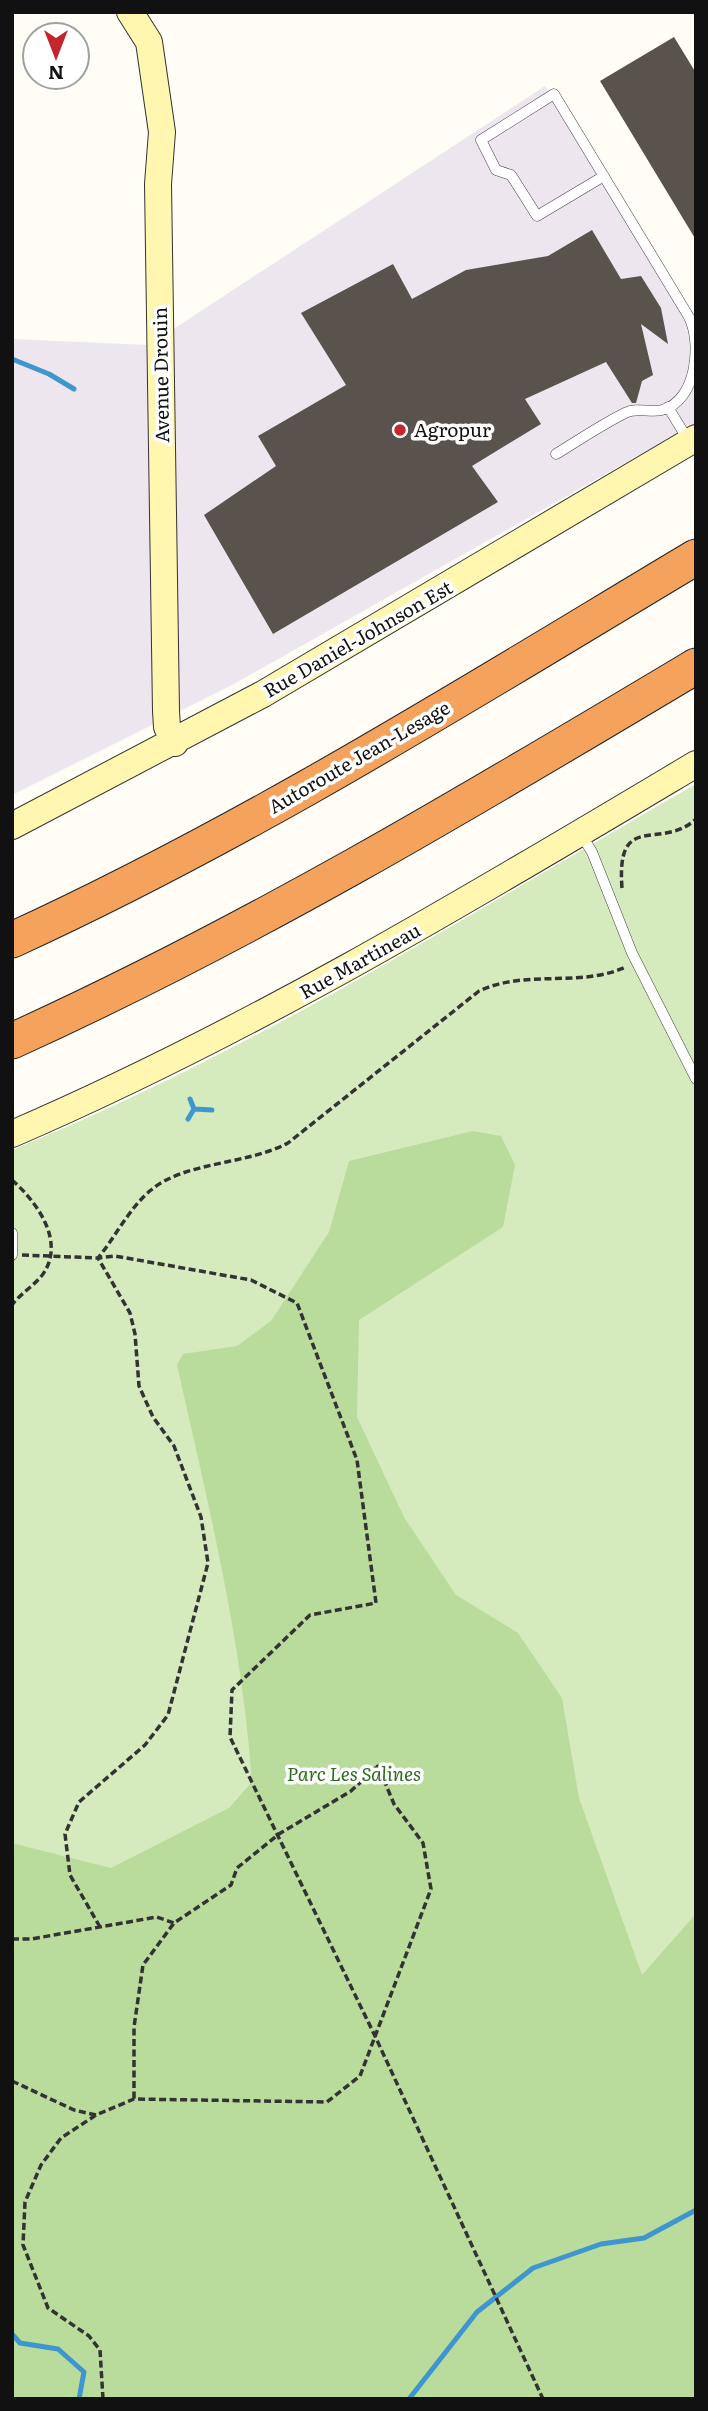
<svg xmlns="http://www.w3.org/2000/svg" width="708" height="2411" font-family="Literata,serif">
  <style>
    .industrial { fill: #eee6ef }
    .green { fill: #d5ebbd }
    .forest { fill: #b9dc9c }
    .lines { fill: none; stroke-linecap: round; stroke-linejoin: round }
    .stream { stroke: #3f96cf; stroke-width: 5 }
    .building { fill: #5a524d }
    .lane-casing { stroke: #444; stroke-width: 11 }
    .secondary-casing { stroke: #333; stroke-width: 28 }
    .highway-casing { stroke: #222; stroke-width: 37 }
    .path { stroke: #333; stroke-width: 3.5; stroke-dasharray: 7 3.5; stroke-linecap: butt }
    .lane { stroke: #fff; stroke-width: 10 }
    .secondary { stroke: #fff6b0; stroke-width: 26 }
    .highway { stroke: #f5a25d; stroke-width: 35 }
    .poi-dot { fill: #c4262e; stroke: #fff; stroke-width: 2.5 }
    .labels { text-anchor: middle; stroke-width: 7; stroke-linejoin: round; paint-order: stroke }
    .street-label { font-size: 19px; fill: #111; stroke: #fff }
    .poi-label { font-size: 19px; fill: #111; stroke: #fff; text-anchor: start }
    .park-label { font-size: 19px; font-style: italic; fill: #2f6b1f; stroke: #fff }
  </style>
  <rect width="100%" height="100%" fill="#fffdf5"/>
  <path class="industrial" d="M545 86 696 330V423L234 684 12 795V339L149 345Z"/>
  <path class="green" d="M696 784V2399H12V1150C251 1053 472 912 696 784Z"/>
  <path class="forest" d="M473 1131 501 1136 515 1165 503 1227 359 1320 357 1417 404 1517 456 1595 518 1633 562 1698 579 1798 642 1975 694 1916 696 1904V2399H12V1843L111 1868 229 1808 252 1782C242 1640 208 1503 177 1365L183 1354 237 1346 271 1321 329 1232 349 1161Z"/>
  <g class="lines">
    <path class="stream" d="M12 359 49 374 74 389
      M190 1099 194 1109
      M188 1119 194 1109 212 1110
      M12 2334 20 2343 58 2349 84 2372 79 2399
      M409 2399 477 2312 533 2268 601 2244 644 2238 696 2210"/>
  </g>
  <path class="building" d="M674 37 696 73V240L600 81Z
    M592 230 621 279 641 276 661 308 668 344 641 324 653 375 642 381 636 403H632L606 362 525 399 541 424 472 466 498 502 273 634 204 515 276 466 258 436 346 385 301 313 393 264 412 299 466 270 548 256Z"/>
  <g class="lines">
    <g class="lane-casing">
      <path id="lane" d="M668 407 688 440
        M556 454C579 440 601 425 625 413 637 407 650 413 662 410 697 401 702 343 689 317L554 94 481 140 496 170 511 175 537 216 604 176
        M580 833 592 852 632 953 696 1079
        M12 1233V1255"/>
    </g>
    <g class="secondary-casing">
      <path id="secondary" d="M130 12 149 42 162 132 158 184 166 711 167 727 175 743
        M12 826 263 694 696 438
        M12 1134C251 1031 473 897 696 764"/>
    </g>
    <g class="highway-casing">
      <path id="highway" d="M12 940C250 831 472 691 696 557
        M12 1041C250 933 472 800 696 666"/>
    </g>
    <path class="path" d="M622 888C616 809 660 852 696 819
      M12 1180C36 1201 66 1241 43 1274 34 1286 21 1293 12 1305
      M22 1255 98 1258C116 1236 130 1207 151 1190 186 1161 247 1165 288 1143L479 991C526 969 579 988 626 967
      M100 1927 70 1875 65 1834 79 1802 145 1745 168 1715 208 1563 201 1517 174 1446 153 1417 139 1386 135 1334 130 1313 98 1258 115 1256 251 1280 297 1303 357 1460 376 1603 310 1615 232 1690 230 1737 375 2036 543 2399
      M12 1939H31L157 1917 174 1923
      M12 2081 74 2110 96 2115
      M103 2399 100 2350 89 2336 48 2308 23 2245 25 2202 41 2165 61 2138 96 2115 134 2099 327 2102 360 2076 431 1889 423 1843 394 1804 378 1766 351 1791 279 1834 237 1868 231 1885 174 1923 143 1965 134 2027V2099"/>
    <use href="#lane" class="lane"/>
    <use href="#secondary" class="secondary"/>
    <use href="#highway" class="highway"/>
  </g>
  <circle class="poi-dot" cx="400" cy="430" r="7"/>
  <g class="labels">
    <g class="street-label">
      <text transform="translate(161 375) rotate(-91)" y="7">Avenue Drouin</text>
      <text transform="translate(358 639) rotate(-30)" y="7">Rue Daniel-Johnson Est</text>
      <text transform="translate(359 757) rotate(-30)" y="7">Autoroute Jean-Lesage</text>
      <text transform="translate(360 961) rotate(-29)" y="7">Rue Martineau</text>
    </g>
    <g class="poi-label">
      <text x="414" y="437">Agropur</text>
    </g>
    <g class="park-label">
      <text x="354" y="1781">Parc Les Salines</text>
    </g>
  </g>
  <rect width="708" height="2411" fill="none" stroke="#111111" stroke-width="28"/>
  <g transform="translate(56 56) rotate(180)"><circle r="33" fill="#ffffff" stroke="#a0a0a0" stroke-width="2"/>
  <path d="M0-5L12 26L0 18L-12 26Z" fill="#c4262e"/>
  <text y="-10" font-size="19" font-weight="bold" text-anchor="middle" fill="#111111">N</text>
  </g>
</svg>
